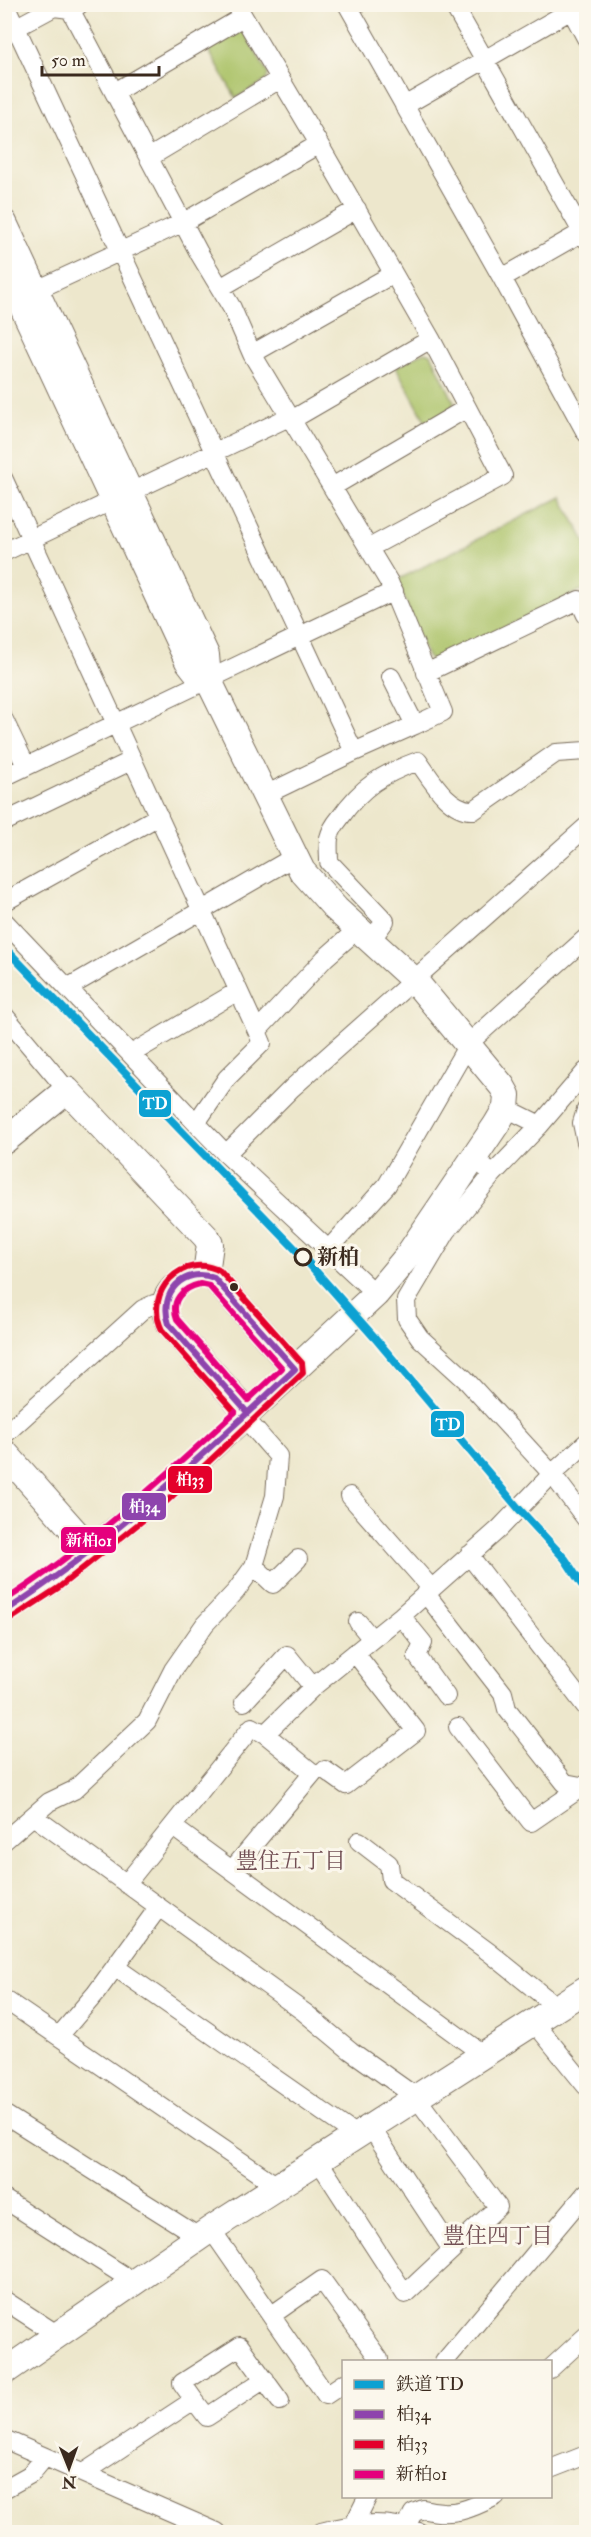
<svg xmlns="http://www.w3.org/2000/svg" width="591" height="2537" font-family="'IM FELL Double Pica','Noto Serif JP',serif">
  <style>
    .green { fill: #abc267; stroke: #737642; stroke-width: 1.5 }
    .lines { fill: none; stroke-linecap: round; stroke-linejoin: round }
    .street-casing { stroke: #796c5b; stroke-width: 20 }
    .secondary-casing { stroke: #796c5b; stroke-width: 28 }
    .street { stroke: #fff; stroke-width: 18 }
    .secondary { stroke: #fff; stroke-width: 26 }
    .bus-1-casing { stroke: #fbf7ec; stroke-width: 10 }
    .bus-2-casing { stroke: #fbf7ec; stroke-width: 10 }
    .bus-3-casing { stroke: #fbf7ec; stroke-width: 10 }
    .bus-1 { stroke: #8e44ad; stroke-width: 6 }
    .bus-2 { stroke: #e4002b; stroke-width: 6 }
    .bus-3 { stroke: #e5007d; stroke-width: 6 }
    .rail-1-casing { stroke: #fbf7ec; stroke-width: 12 }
    .rail-1 { stroke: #0ca1d2; stroke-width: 8 }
    .stop-dot { fill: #fbf7ec; stroke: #3b2a1e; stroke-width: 3 }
    .bus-dot { fill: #3b2a1e; stroke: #fbf7ec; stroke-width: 2 }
    .labels { text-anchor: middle; stroke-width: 6; stroke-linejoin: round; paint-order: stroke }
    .stop-label { font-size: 21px; font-weight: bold; fill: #3b2a1e; stroke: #fbf7ec; text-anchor: start }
    .neighbourhood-label { font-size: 22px; fill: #724f54; stroke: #fbf7ec }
    .line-badge { stroke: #fbf7ec; stroke-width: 2 }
    .badge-label { font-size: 16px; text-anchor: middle; font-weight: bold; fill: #fff }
  </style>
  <rect width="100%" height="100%" fill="#fbf7ec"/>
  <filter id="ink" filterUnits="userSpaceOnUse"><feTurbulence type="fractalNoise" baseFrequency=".0167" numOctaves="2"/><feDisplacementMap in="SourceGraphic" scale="12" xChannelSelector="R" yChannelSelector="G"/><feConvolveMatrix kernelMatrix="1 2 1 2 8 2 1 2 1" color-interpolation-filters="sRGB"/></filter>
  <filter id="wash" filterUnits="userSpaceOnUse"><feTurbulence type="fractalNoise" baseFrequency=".008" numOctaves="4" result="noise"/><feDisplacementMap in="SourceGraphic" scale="24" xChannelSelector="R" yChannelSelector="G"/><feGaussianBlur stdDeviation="1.35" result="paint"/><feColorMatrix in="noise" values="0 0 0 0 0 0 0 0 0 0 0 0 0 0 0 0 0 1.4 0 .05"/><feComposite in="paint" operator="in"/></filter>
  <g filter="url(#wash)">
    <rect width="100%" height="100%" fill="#ede7cc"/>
    <path class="green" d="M235 28 243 30 268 74 266 81 236 98 206 46Z
      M424 352 431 354 454 402 452 409 427 424 396 367Z
      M561 497 586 543V588L434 662 427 657 397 580Z"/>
  </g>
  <g filter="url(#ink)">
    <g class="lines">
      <g class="street-casing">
        <path id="street" d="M5 4 354 752 265 795
          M236 4 319 144 431 339 503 476 369 548
          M347 4 502 278 586 433
          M453 4 586 239
          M568 4 586 38
          M70 9 199 253 232 308 252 354 389 582 443 712 415 725
          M4 34 54 7 70 9 79 5
          M115 92 243 17
          M404 106 582 4
          M150 157 280 79
          M502 278 586 230
          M220 288 357 209
          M4 305 184 222 319 144
          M252 354 393 274
          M293 419 431 339
          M4 480 257 1031
          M332 487 467 408
          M4 552 291 416
          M426 673 579 600 586 615
          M4 720 26 766
          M354 752 415 725 391 677
          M4 777 394 591
          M4 822 133 760
          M4 902 159 816
          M4 921 196 1123
          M359 928 325 958 257 1031 262 1043 227 1078 196 1123 226 1154 376 1294
          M372 939 385 921 329 862C329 854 328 846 329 838 331 830 335 824 340 818 362 786 383 774 418 761 431 779 449 812 474 810L556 753 586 751
          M69 987 294 857
          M4 1015 67 1090
          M131 1054 238 991
          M506 1108 540 1125
          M586 1110 582 1123 586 1142
          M226 1154 292 1088 586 827
          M474 1158 493 1174 447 1231 406 1300 407 1319 420 1338 465 1379 552 1474 586 1519
          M493 1174 540 1125 586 1071
          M328 1250 387 1185 469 1043 586 938
          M4 1435 143 1309 154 1304 165 1306
          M350 1496 432 1589
          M469 1555 586 1707
          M254 1566 273 1584 298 1559
          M426 1594 503 1693 507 1709 565 1783 586 1787
          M401 1616 423 1643 417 1656 446 1696
          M358 1622 372 1639
          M244 1702 287 1655 313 1687
          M458 1727 531 1822 582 1787
          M325 1770 346 1785 416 1731 355 1653
          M33 1816 304 2012 351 2051 416 2097 498 2207 405 2294 318 2160
          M173 1827 484 2055
          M4 1841 49 1802 74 1790 147 1721 173 1670 205 1624 236 1591 254 1566 275 1496 278 1456 251 1425 247 1412
          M359 1841 389 1864 391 1880 490 1953 557 2007
          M232 1870 313 1773 265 1734 313 1687 401 1616 499 1529 552 1474 586 1443
          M126 1884 252 1727 265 1734
          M115 1967 356 2135
          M4 1999 277 2186
          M534 2022 586 2086
          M59 2036 96 1993 158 1908
          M4 2114 199 2237
          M370 2126 452 2250
          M4 2199 134 2282
          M211 2229 326 2395 344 2383
          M4 2300 58 2335
          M272 2315 322 2280 379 2359 375 2362
          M444 2362 586 2193
          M550 2369 586 2336
          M194 2400 182 2383 240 2346 280 2401
          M4 2439 217 2532
          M550 2469 586 2455
          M83 2473 194 2400 207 2417 265 2379
          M4 2489 31 2474 45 2457
          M354 2524 368 2496
          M406 2527 413 2513 423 2509C452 2517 469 2510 496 2496
          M321 2532C352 2523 389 2520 419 2532"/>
      </g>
      <g class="secondary-casing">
        <path id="secondary" d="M4 223 206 655 208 679
          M4 267 188 661 195 670 208 679 302 871 336 909 415 981 502 1086 507 1095 506 1108 496 1125 406 1258 376 1294 161 1494 52 1581 4 1612
          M4 1141 67 1090 206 1237 210 1244 206 1274
          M247 1412 169 1324C167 1318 164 1312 165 1305 167 1285 197 1267 214 1278L295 1369
          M4 1452 91 1550
          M4 2372 211 2229 586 1989"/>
      </g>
      <use href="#street" class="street"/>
      <use href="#secondary" class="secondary"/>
      <g class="bus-1-casing">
        <path id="bus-1" d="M4 1612C111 1543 202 1455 295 1369L214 1278C184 1266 158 1293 169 1324L247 1412"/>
      </g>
      <g class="bus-2-casing">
        <path id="bus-2" d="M9 1620 58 1588 167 1501 303 1373 302 1363 220 1271C183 1251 143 1292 162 1330L235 1412"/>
      </g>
      <g class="bus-3-casing">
        <path id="bus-3" d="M200 1284 209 1286 282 1368 248 1400 177 1319C170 1301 182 1288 200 1284Z
          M4 1601C88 1547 162 1480 235 1412"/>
      </g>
      <use href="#bus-1" class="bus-1"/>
      <use href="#bus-2" class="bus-2"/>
      <use href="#bus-3" class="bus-3"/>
      <g class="rail-1-casing">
        <path id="rail-1" d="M4 947 304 1258 375 1338 519 1509 565 1559 586 1591"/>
      </g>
      <use href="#rail-1" class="rail-1"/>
    </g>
  </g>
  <circle class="stop-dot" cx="303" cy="1257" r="8"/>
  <circle class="bus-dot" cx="234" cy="1287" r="5"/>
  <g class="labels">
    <g class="stop-label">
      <text x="317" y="1264">新柏</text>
    </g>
    <g class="neighbourhood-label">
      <text x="291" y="1868">豊住五丁目</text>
      <text x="498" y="2243">豊住四丁目</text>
    </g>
  </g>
  <g class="line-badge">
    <rect x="138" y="1089" width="34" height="29" rx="6" fill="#0ca1d2"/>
    <rect x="430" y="1410" width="35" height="28" rx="6" fill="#0ca1d2"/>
    <rect x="167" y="1465" width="46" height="29" rx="6" fill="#e4002b"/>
    <rect x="121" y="1492" width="46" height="29" rx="6" fill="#8e44ad"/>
    <rect x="60" y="1526" width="57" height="28" rx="6" fill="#e5007d"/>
  </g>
  <g class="badge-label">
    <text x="155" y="1109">TD</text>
    <text x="448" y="1430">TD</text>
    <text x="190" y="1485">柏33</text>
    <text x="144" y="1512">柏34</text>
    <text x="89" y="1546">新柏01</text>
  </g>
  <rect width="591" height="2537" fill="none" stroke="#fbf7ec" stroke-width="24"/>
  <rect x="342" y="2360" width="210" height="138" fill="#fbf7ec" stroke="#aea59a" stroke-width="1.5"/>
  <rect x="354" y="2380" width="30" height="9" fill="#0ca1d2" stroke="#aea59a" stroke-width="1.5"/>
  <text x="396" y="2390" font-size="18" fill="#3b2a1e">鉄道 TD</text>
  <rect x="354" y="2410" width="30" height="9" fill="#8e44ad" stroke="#aea59a" stroke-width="1.5"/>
  <text x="396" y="2420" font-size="18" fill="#3b2a1e">柏34</text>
  <rect x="354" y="2440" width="30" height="9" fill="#e4002b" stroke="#aea59a" stroke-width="1.5"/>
  <text x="396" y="2450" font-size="18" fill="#3b2a1e">柏33</text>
  <rect x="354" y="2470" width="30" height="9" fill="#e5007d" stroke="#aea59a" stroke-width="1.5"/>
  <text x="396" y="2480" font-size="18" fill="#3b2a1e">新柏01</text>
  <g transform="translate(69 2468) rotate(179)" stroke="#fbf7ec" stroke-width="4.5" paint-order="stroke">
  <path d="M0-4.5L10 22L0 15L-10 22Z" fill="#3b2a1e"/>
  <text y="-9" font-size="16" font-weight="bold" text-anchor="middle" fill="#3b2a1e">N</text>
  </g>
  <path d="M42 66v9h117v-9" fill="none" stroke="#3b2a1e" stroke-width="3"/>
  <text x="51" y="66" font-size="18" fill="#3b2a1e" stroke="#fbf7ec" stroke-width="4.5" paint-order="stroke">50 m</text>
</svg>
